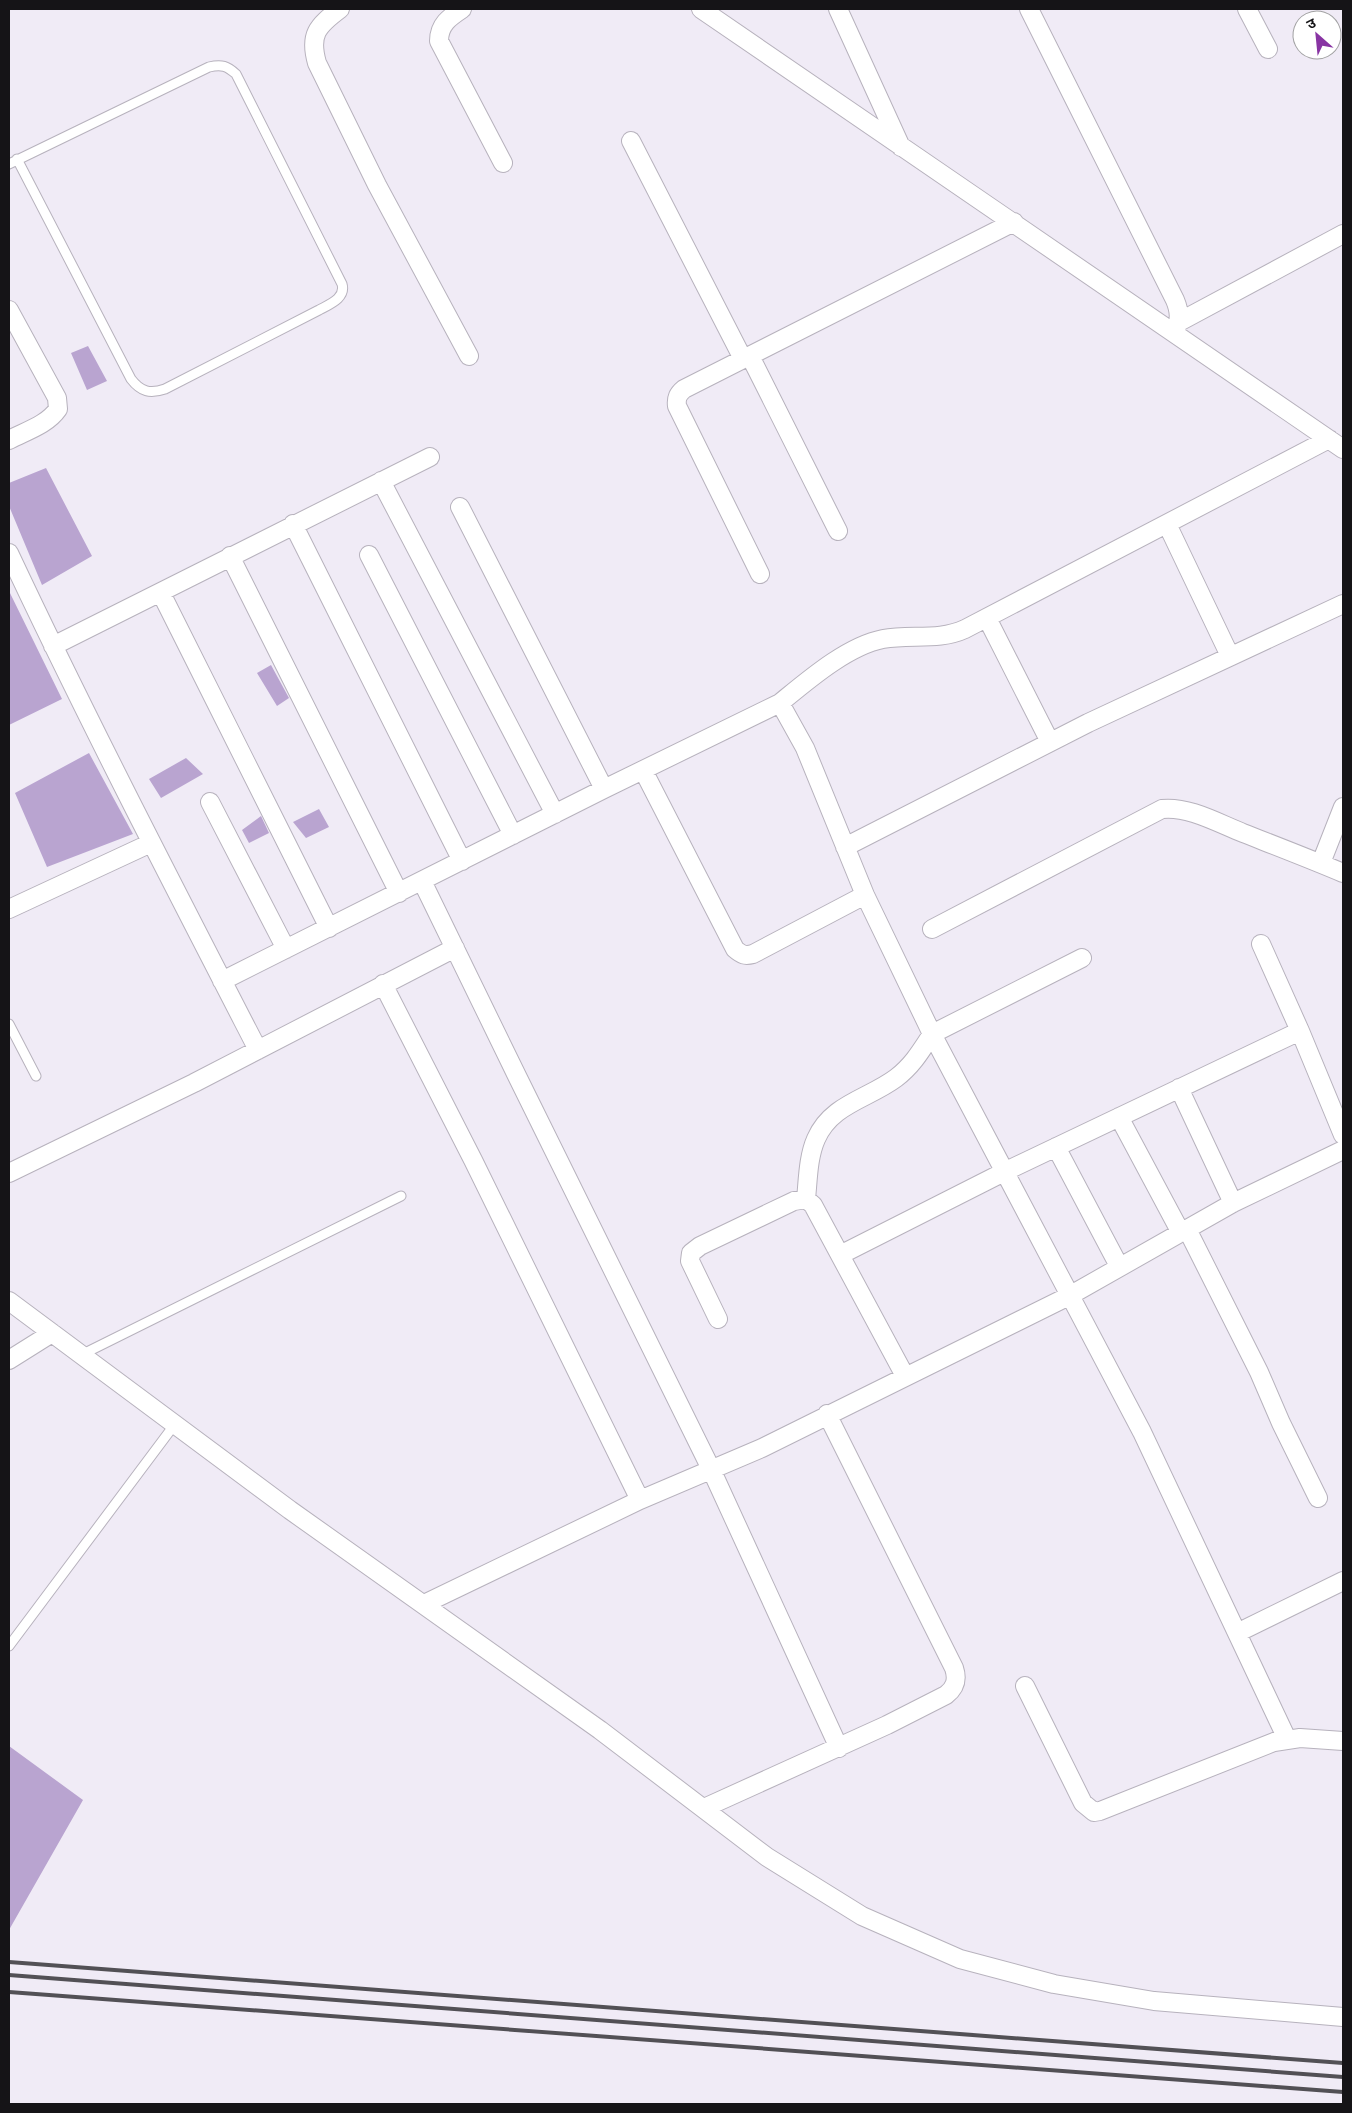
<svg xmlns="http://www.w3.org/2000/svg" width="1352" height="2113" font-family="Lora,'Noto Sans Devanagari',serif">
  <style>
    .building { fill: #b9a4d0 }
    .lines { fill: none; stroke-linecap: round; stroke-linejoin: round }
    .service-casing { stroke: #b7b2bd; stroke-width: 11 }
    .minor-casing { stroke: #b7b2bd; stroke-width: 20 }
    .service { stroke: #fff; stroke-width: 9 }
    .minor { stroke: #fff; stroke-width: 18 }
    .rail { stroke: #525055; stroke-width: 4 }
  </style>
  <rect width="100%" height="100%" fill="#f0ebf6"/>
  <path class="building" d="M88 346 107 381 87 390 71 353Z
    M46 468 92 556 42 585 9 506V483Z
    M9 591 62 699 9 725Z
    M271 665 289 698 277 706 257 673Z
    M89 753 133 834 47 867 15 793Z
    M186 758 203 774 161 798 149 779Z
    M319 809 329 827 306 838 293 822Z
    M261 816 269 833 249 843 242 830Z
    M9 1746 83 1800 9 1930Z"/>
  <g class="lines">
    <g class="service-casing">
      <path id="service" d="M9 164 209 67C222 64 227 66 236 74L342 284C346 298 330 304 319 310L165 389C150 394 141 392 131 379L17 159
        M9 1024 36 1076
        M81 1355 401 1196
        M9 1646 175 1424"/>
    </g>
    <g class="minor-casing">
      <path id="minor" d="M340 9C317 26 309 35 317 63L377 185 469 356
        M462 9C450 17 439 24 439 41L503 163
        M701 9C914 157 1130 301 1343 449
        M838 9 901 147
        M1029 9 1175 300C1180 312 1180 320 1175 332
        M1247 9 1268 49
        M631 141 743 359
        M9 310 57 398 58 409C47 425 26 431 9 440
        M1179 322 1343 234
        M750 356 838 531
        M381 481 555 814
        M460 507 604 789
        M293 524 462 861
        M1167 524 1230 656
        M9 553C88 721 173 885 258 1050
        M369 555 513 835
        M230 556 399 893
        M760 574 677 406C676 398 678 394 684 389L1014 222
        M161 593 329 928
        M987 618 1050 742
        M53 646 430 457
        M780 703 805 748 865 895 932 1034 1142 1432 1287 1739
        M643 770 735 949C742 955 745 956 753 954L865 895
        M210 802 286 949
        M845 847 1088 723 1343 604
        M1321 863 1343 807
        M422 881 518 1078 711 1469 839 1748
        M9 909 151 843
        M932 929 1162 809C1188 806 1218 823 1243 833 1276 846 1310 859 1343 873
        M1261 944 1300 1031 1343 1135
        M222 981 604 789 780 703C807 681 847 646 883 639 911 634 939 641 965 629L1329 439
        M383 984 473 1160 640 1500
        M1179 1088 1233 1203
        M1119 1117 1181 1233
        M1056 1147 1119 1266
        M9 1173 194 1083 455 948
        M806 1199C808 1180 808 1157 816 1139 831 1104 868 1099 896 1078 912 1066 921 1051 932 1034L1082 958
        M1187 1229 1259 1372 1281 1423 1318 1498
        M840 1255 1004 1172 1300 1031
        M9 1301 290 1510 600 1730 767 1857 862 1916 960 1959 1054 1984 1154 2001 1343 2017
        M718 1319 690 1261 691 1253 700 1246 794 1201 806 1199 813 1205 905 1376
        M9 1360 52 1333
        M424 1604 640 1500 762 1448 1069 1296 1233 1203 1343 1150
        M1237 1633 1343 1581
        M1025 1686 1083 1803 1094 1812 1100 1811 1274 1742 1300 1738 1343 1741
        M704 1808 887 1725 946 1695C955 1688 958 1680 954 1668L827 1414"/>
    </g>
    <use href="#service" class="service"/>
    <use href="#minor" class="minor"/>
    <path class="rail" d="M9 1962 1343 2063
      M9 1975 1343 2077
      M9 1992 1343 2092"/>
  </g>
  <rect width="1352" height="2113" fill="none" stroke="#151417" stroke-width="20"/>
  <g transform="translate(1317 35) rotate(333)"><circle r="24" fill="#ffffff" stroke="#a1a1a2"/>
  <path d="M0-4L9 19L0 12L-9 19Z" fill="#8834a3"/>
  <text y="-8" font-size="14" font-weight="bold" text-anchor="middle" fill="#151417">उ</text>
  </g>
</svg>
